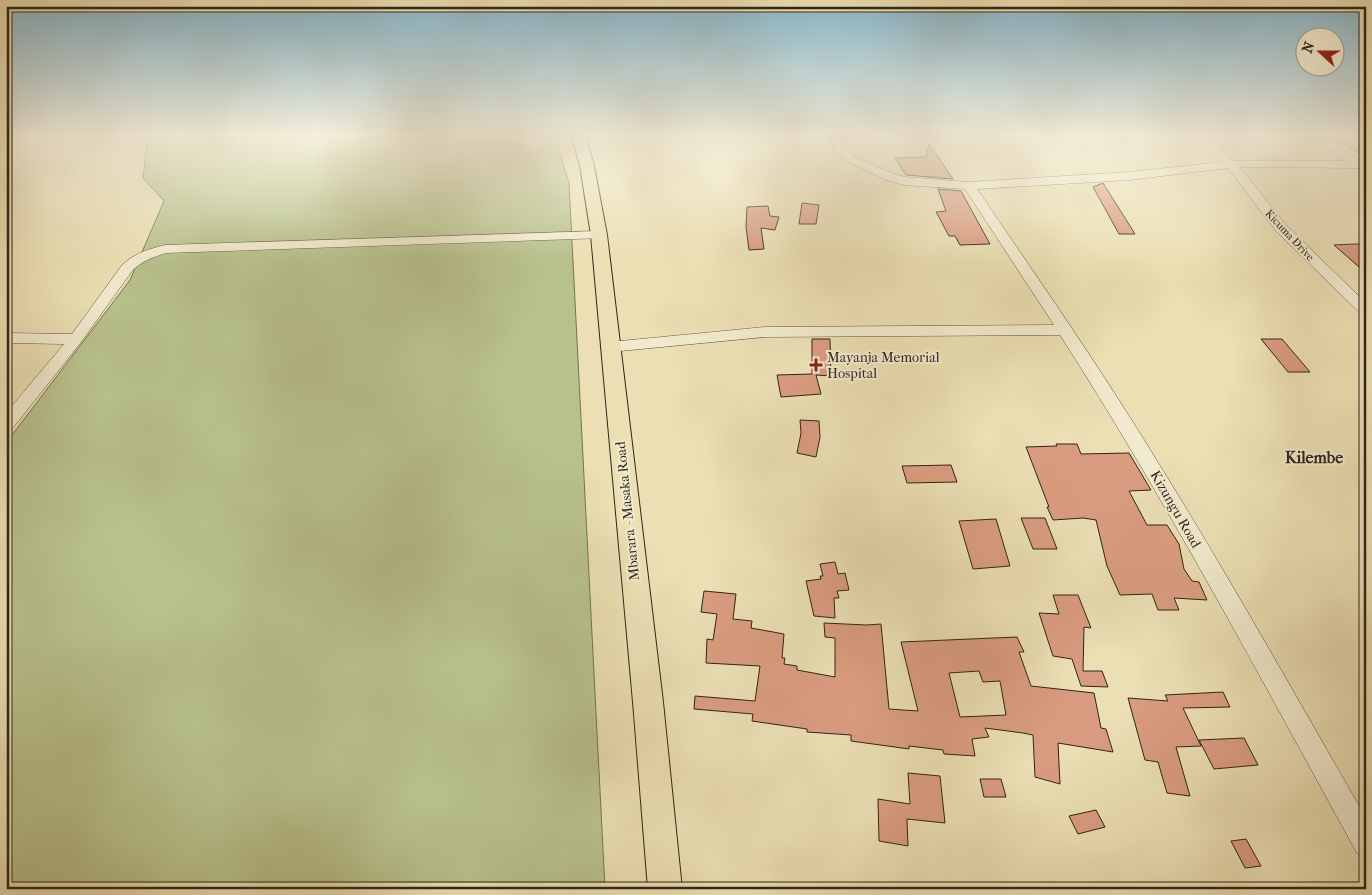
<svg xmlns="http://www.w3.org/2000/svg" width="1372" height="895" font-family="'IM FELL French Canon',serif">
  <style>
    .green { fill: #b8c18c; stroke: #737353 }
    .building { fill: #da9c80; stroke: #2e251a; fill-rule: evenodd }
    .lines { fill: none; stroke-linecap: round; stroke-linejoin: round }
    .minor-casing { stroke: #5d5440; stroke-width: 1 }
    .major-casing { stroke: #2e251a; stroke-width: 2 }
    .minor { fill: #f2eace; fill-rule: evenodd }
    .major { fill: #ebdfb3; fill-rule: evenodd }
    .poi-dot { fill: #8f2418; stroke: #f2eace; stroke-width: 2 }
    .labels { text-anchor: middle; stroke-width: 4; stroke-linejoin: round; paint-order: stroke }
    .far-street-label { font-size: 11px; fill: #2e251a; stroke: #f2eace }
    .poi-label { font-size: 14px; fill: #2e251a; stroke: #f2eace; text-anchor: start }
    .street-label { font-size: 14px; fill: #2e251a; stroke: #f2eace }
    .quarter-label { font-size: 16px; font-weight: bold; fill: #2e251a; stroke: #f2eace }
  </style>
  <rect width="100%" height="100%" fill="#ebdfb3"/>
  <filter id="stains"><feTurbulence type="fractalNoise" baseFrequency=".004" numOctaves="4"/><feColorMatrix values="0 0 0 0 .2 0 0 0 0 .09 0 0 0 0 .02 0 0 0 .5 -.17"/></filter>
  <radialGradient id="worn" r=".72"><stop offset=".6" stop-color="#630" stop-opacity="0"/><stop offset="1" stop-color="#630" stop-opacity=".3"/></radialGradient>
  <path class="green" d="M148 134H554L569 183 605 889H6V443L130 280 164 201 143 178Z"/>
  <path class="building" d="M1327 134H1366V157Z
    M929 144 953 179 906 175 895 158 926 157Z
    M1103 183 1135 234H1119L1093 187Z
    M938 189 961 191 990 244 960 245 955 236H949L936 212 946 211Z
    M802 203 819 205 816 224H799Z
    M768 206 770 216 779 217 775 230 761 228 764 249 749 250 746 227 747 207Z
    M1356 244H1366V273L1334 245Z
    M812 339H830L831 376 816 375 821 394 781 397 777 375 812 374Z
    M1261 339H1282L1310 372H1288Z
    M800 420 819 421 820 437 816 457 797 453 801 433Z
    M1056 444H1077L1081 454 1129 453 1151 490 1129 491 1147 525H1167L1179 544 1184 569 1192 581 1199 582 1207 600 1174 598 1179 610H1158L1152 594 1120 595 1107 566 1096 520 1083 518 1053 520 1047 507H1049L1026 447 1057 446Z
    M951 465 957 482 907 483 902 466Z
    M1021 518H1045L1057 549H1033Z
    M996 519 1010 566 973 569 959 521Z
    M835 562 838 574 845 573 849 590 837 591 839 598H834L835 618 814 616 806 581 821 579 820 576H823L820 564Z
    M704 591 736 594 733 619 752 621 751 628 784 634 782 658H785L784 664 797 666V670L835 677V638L825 637 824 623 867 625 881 624 889 709 918 711 901 642 1017 637 1024 652H1019L1031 686 1094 693 1101 728 1106 729 1113 752 1058 743 1060 784 1035 777 1033 735 1023 733 985 728 989 737 972 739 975 756 944 754 943 750 909 746V749L895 747 851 741V735L807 732V729L752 721 753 714 694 709 695 696 755 701 760 666 706 663 707 639 713 640 717 614 701 612ZM979 671 983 682 1000 681 1006 715 960 717 949 673Z
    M1053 595H1078L1091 628 1084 627 1083 671H1102L1108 687 1081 686 1072 659 1053 656 1039 613 1059 614Z
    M1223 692 1230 707 1183 708 1201 746 1176 747 1190 796 1167 793 1158 762 1145 760 1128 698 1168 701 1165 695Z
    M1244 738 1258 765 1214 769 1199 740Z
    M908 773 940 776 945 823 907 819 908 846 879 841 878 799 910 804Z
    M980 779H1001L1006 797H984Z
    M1096 810 1105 827 1078 834 1069 816Z
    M1246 839 1261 866 1245 868 1231 841Z"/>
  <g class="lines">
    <g class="minor-casing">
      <path id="minor" d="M653 134H708C700 141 661 141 653 134Z
        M829 134H839L845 148 855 157 894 174 905 177 969 182 1129 172 1222 162 1193 134H1205L1234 161H1346L1310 134H1323L1361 161H1366V167L1360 168 1240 167 1286 225 1366 303V315L1361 314 1276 231 1228 168 1129 180 977 189C1035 274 1092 356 1146 443 1223 566 1294 693 1366 818V857L1357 853C1261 679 1168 503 1060 335L765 337 610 352 605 351 602 347 605 343 610 342 765 327 1054 325 965 189 904 185 886 180 847 161 834 150Z
        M599 231 606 235 604 238 166 253C153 257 142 261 132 271L81 342 12 429 6 431V413L64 344 6 343V333L72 334 122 265C135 253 149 249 166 245Z"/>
    </g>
    <g class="major-casing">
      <path id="major" d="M571 134H585L594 166 607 235 663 702 682 889H648L633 702 591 235 580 166Z"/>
    </g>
    <use href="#minor" class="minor"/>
    <use href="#major" class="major"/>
  </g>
  <linearGradient id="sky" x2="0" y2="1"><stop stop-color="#88b8ce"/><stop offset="0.52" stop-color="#f6f1dd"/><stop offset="1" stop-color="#f6f1dd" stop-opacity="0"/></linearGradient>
  <rect width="1372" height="260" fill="url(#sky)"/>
  <path class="poi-dot" d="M813.5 357.5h5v5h5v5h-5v5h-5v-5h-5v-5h5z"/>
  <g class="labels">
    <g class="far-street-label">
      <text transform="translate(1290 235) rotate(47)" y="4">Kicuma Drive</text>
    </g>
    <g class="poi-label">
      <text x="827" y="362">Mayanja Memorial<tspan x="827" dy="16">Hospital</tspan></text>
    </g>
    <g class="street-label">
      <text transform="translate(1176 509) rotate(60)" y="5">Kizungu Road</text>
      <text transform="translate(627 511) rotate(-96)" y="5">Mbarara - Masaka Road</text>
    </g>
    <g class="quarter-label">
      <text x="1314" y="463">Kilembe</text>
    </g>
  </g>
  <rect width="1372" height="895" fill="none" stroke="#ebdfb3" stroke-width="25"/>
  <rect x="8" y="8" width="1357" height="880" fill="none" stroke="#2e251a" stroke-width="2.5"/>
  <rect x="12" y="12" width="1347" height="870" fill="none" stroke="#2e251a"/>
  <g transform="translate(1320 52) rotate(291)"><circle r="24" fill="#f2eace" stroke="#a49b86"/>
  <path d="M0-4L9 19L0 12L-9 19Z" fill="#8f2418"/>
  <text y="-8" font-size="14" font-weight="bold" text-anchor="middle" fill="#2e251a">N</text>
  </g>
  <rect width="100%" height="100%" filter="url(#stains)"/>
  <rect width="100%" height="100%" fill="url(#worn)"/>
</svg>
